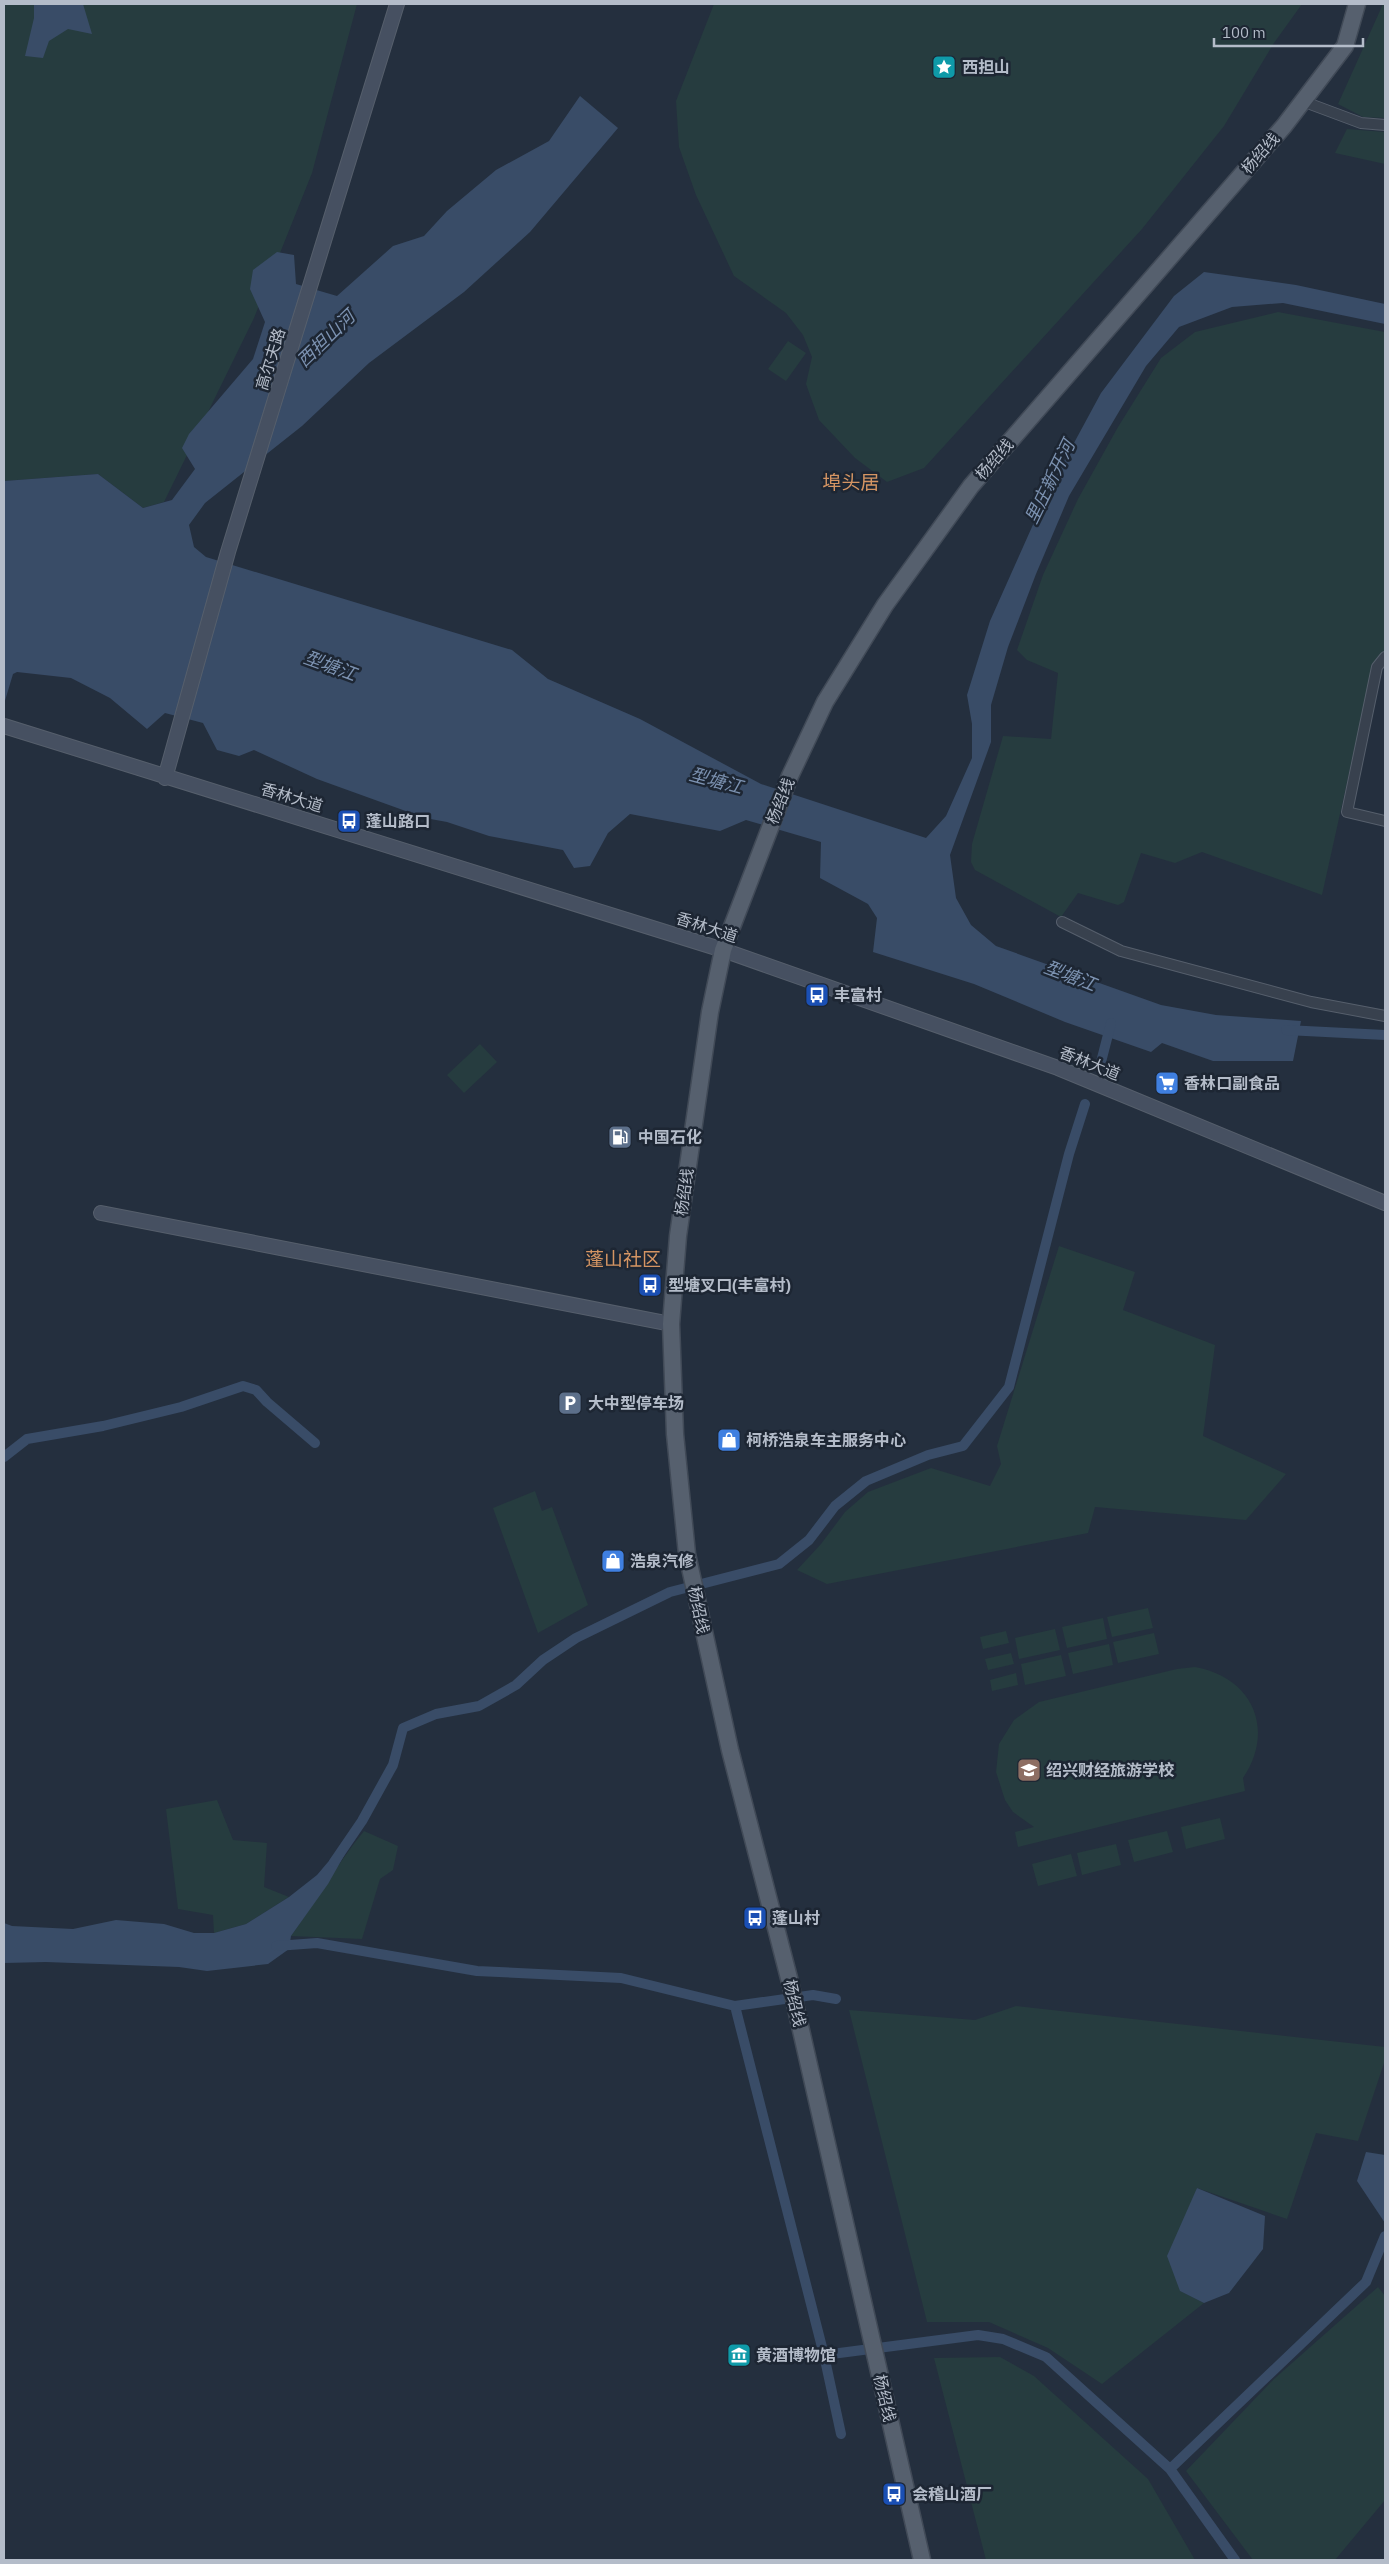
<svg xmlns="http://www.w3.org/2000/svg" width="1389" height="2564" font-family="'IBM Plex Sans','Noto Sans SC',sans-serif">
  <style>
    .green { fill: #263c3f }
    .water { fill: #394c67 }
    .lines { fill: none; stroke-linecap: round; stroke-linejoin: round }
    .canal { stroke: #394c67; stroke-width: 10 }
    .street-casing { stroke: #565f6c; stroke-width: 12 }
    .secondary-casing { stroke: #565f6c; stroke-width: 16 }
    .primary-casing { stroke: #414a57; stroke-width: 19 }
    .street { stroke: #38414e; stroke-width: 10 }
    .secondary { stroke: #465061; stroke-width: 14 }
    .primary { stroke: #56606e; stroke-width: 16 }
    .labels { text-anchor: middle; stroke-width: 5; stroke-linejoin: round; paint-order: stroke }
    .poi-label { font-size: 16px; font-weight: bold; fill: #b4bcc9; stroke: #1d2633; text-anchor: start }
    .street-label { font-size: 16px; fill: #b4bcc9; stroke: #1d2633 }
    .water-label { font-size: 18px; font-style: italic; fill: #7c92b1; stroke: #1d2633 }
    .quarter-label { font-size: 19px; fill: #d59563; stroke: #1d2633 }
  </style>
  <rect width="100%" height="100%" fill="#242f3e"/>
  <path class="green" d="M4 4H357L312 173 254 318 164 502 143 508 98 474 4 481Z
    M714 4H1302L1274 43 1224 126 1142 229 924 468 887 482 855 458 819 420 806 384 812 357 803 335 786 313 734 276 696 195 679 147 676 101Z
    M1383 4H1385V118L1363 117 1338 104Z
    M1347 129 1385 132V164L1335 153Z
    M1278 312 1385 332V652L1382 653 1373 665 1322 895 1202 852 1175 863 1141 853 1124 902 1118 905 1078 893 1061 917 975 870 971 862 972 844 1003 736 1051 739 1058 673 1027 660 1017 650 1043 575 1078 499 1118 427 1161 358 1195 332Z
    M788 341 806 353 786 381 768 369Z
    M480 1044 497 1062 464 1093 447 1075Z
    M1059 1246 1135 1272 1123 1310 1215 1345 1203 1436 1286 1474 1246 1520 1095 1507 1088 1533 827 1584 797 1570 821 1544 845 1512 868 1492 931 1468 990 1486 1001 1464 997 1446Z
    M535 1491 542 1511 552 1507 588 1605 538 1633 493 1508Z
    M1148 1608 1153 1628 1112 1637 1107 1617Z
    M1103 1618 1107 1639 1067 1648 1062 1627Z
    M1055 1629 1060 1650 1019 1659 1015 1638Z
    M1006 1631 1009 1643 983 1649 980 1637Z
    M1154 1633 1159 1654 1118 1663 1113 1642Z
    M1109 1644 1113 1665 1073 1674 1068 1653Z
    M1011 1653 1014 1664 988 1670 985 1659Z
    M1061 1655 1066 1676 1025 1685 1021 1664Z
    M1195 1667C1252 1677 1276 1729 1243 1778L1245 1791 1018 1847 1015 1832 1034 1827 1013 1812 1005 1800 996 1772 999 1744 1014 1720 1039 1702 1177 1669Z
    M1016 1673 1018 1685 992 1691 990 1680Z
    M217 1800 233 1840 267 1843 264 1887 289 1897 246 1924 214 1933 213 1915 178 1909 166 1809Z
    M1220 1818 1225 1839 1186 1849 1181 1827Z
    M364 1831 398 1846 393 1870 380 1879 362 1939 291 1936C316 1901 337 1864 364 1831Z
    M1167 1831 1173 1852 1134 1862 1128 1840Z
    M1116 1844 1121 1865 1082 1875 1077 1853Z
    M1071 1854 1077 1876 1038 1886 1032 1864Z
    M1016 2006 1385 2047V2060L1358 2141 1316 2133 1287 2219 1197 2188 1180 2291 1204 2303 1102 2384 1048 2348 989 2322H927L849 2010 975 2020Z
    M1378 2287 1385 2296V2500L1335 2560H1253L1186 2471 1274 2379Z
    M1000 2357 1034 2376 1148 2479 1195 2560H986L934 2358Z"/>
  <path class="water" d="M34 4H83L92 34 68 29 49 41 43 58 25 56 34 18Z
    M580 96 618 128 530 232 464 292 369 363 302 426 205 503 189 525 194 547 206 557 512 650 548 679 640 719 761 784 926 838 946 816 972 758V724L967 695 990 621 1048 491 1101 393 1174 296 1204 272 1296 285 1385 304V324L1283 303 1232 307 1179 327 1146 366 1069 496 1036 574 1008 647 991 705V742L950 855 956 898 971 925 996 946 1161 1005 1216 1015 1301 1021 1293 1061H1213L1162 1043 1151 1052 1065 1022 974 984 873 952 877 918 868 904 820 878 821 842 746 820 720 831 630 814 608 833 590 866 574 868 563 850 489 836 447 822 425 818 317 779 254 750 239 756 217 750 203 723 165 713 147 729 110 698 71 678 17 672 13 674 4 704V481L98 474 143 508 172 500 195 469 182 448 189 434 253 359 265 322 250 289 253 270 277 252 294 255 296 284 337 296 393 246 424 236 447 211 496 170 549 141Z
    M339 1849 345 1854 328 1884 291 1936 289 1949 268 1964 207 1971 179 1967 46 1962 4 1963V1923L12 1926 73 1929 116 1920 164 1924 194 1933H214L246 1924 289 1897 317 1875Z
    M1366 2152 1385 2155V2223L1357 2181Z
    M1197 2188 1265 2216 1263 2249 1229 2293 1204 2303 1180 2291 1167 2256Z"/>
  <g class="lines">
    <path class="canal" d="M1286 1030 1385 1035
      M1101 1062 1111 1023
      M4 1457 27 1439 103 1426 181 1407 243 1386 256 1390 267 1402 315 1443
      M334 1862 362 1821 393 1765 403 1728 436 1714 479 1706 516 1685 543 1660 576 1638 670 1592 779 1564 809 1540 835 1506 866 1481 928 1455 963 1446 1009 1387 1069 1154 1085 1104
      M276 1946 317 1943 477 1971 621 1978 735 2006 824 2355 841 2434
      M735 2006 813 1995 836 1999
      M824 2355 978 2335 1003 2339 1046 2357 1170 2469 1235 2560
      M1170 2469 1366 2282 1385 2236"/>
    <g class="street-casing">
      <path id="street" d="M1302 101 1361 123 1385 125
        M1385 657 1377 667 1347 812 1385 821
        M1062 922 1121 951 1311 1002 1385 1016"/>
    </g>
    <g class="secondary-casing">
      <path id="secondary" d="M4 726 723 950 1058 1068 1385 1203
        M165 778 228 552 397 4
        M101 1213 671 1324"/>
    </g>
    <g class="primary-casing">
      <path id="primary" d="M922 2560 790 1982 730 1750 687 1554 675 1434 671 1324 678 1236 710 1012 723 950 790 776 825 702 885 605 971 486 1284 126 1345 46 1357 4"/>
    </g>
    <use href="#street" class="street"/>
    <use href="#secondary" class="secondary"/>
    <use href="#primary" class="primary"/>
  </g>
  <defs>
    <g id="sight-square" transform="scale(1.25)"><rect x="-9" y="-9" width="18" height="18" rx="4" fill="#0f9aa8" stroke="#1d2633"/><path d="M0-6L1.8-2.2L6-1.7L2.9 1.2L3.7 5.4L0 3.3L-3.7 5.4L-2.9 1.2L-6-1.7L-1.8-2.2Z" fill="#fff"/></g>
    <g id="bus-square" transform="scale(1.25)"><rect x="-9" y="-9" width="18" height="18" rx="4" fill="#1a4fb4" stroke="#1d2633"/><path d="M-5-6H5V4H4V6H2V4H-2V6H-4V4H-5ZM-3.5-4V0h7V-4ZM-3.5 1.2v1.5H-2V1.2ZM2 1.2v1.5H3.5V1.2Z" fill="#fff"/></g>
    <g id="supermarket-square" transform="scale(1.25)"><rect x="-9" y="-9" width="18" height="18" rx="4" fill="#3f7fe0" stroke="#1d2633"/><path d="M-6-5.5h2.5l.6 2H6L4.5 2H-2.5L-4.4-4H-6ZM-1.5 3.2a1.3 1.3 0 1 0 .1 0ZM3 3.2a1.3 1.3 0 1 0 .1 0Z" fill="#fff"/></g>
    <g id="fuel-square" transform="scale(1.25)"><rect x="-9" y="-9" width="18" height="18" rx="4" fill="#5c6f8a" stroke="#1d2633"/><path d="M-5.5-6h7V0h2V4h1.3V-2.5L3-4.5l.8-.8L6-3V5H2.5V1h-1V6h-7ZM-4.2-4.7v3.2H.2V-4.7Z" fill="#fff"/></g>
    <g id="parking-square" transform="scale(1.25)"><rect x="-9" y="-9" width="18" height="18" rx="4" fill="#5c6f8a" stroke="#1d2633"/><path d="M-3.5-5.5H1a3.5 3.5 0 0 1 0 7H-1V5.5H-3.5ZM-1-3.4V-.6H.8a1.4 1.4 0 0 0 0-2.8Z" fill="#fff"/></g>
    <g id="shop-square" transform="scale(1.25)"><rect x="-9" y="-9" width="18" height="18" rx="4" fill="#3f7fe0" stroke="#1d2633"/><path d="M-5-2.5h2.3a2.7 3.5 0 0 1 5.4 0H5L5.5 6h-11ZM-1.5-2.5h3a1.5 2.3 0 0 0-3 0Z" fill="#fff"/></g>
    <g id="school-square" transform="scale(1.25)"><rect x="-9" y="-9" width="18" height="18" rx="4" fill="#8d6e63" stroke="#1d2633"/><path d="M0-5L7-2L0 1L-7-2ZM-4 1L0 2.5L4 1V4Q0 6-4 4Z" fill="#fff"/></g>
    <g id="museum-square" transform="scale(1.25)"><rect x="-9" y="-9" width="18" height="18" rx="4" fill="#0f9aa8" stroke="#1d2633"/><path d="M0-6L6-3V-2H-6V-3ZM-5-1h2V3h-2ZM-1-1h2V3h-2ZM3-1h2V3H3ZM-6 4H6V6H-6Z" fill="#fff"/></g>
  </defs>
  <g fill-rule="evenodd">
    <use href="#sight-square" x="944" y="67"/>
    <use href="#bus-square" x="349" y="821"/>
    <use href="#bus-square" x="817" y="995"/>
    <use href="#supermarket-square" x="1167" y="1083"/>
    <use href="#fuel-square" x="620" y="1137"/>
    <use href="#bus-square" x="650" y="1285"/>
    <use href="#parking-square" x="570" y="1403"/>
    <use href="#shop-square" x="729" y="1440"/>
    <use href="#shop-square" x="613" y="1561"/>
    <use href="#school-square" x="1029" y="1770"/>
    <use href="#bus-square" x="755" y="1918"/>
    <use href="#museum-square" x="739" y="2355"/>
    <use href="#bus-square" x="894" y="2494"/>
  </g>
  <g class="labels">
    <g class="poi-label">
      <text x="962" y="73">西担山</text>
      <text x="366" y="827">蓬山路口</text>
      <text x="834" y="1001">丰富村</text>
      <text x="1184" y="1089">香林口副食品</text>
      <text x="638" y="1143">中国石化</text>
      <text x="668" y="1291">型塘叉口(丰富村)</text>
      <text x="588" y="1409">大中型停车场</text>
      <text x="746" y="1446">柯桥浩泉车主服务中心</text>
      <text x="630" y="1567">浩泉汽修</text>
      <text x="1046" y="1776">绍兴财经旅游学校</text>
      <text x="772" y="1924">蓬山村</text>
      <text x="756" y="2361">黄酒博物馆</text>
      <text x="912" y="2500">会稽山酒厂</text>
    </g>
    <g class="street-label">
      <text transform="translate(1260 153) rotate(-49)" y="6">杨绍线</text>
      <text transform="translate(270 359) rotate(-73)" y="6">高尔夫路</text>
      <text transform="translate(994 459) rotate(-49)" y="6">杨绍线</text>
      <text transform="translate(292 797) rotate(17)" y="6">香林大道</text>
      <text transform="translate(780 801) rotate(-68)" y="6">杨绍线</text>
      <text transform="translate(707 927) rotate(18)" y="6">香林大道</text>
      <text transform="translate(1090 1063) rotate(22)" y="6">香林大道</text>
      <text transform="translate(684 1192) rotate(-82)" y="6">杨绍线</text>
      <text transform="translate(699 1610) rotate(78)" y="6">杨绍线</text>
      <text transform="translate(795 2003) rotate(77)" y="6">杨绍线</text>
      <text transform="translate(885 2398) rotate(77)" y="6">杨绍线</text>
    </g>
    <g class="water-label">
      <text transform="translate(326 339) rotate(-44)" y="6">西担山河</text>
      <text transform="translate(1050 482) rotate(-64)" y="6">里庄新开河</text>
      <text transform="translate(330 666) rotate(20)" y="6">型塘江</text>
      <text transform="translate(716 781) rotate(15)" y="6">型塘江</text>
      <text transform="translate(1070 976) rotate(21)" y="6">型塘江</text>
    </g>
    <g class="quarter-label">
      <text x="851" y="489">埠头居</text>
      <text x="623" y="1266">蓬山社区</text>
    </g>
  </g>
  <rect width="1389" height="2564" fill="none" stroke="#b4bcc9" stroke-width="10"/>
  <path d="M1214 38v8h149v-8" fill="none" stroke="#b4bcc9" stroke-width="2.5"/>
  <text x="1222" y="38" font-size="15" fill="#b4bcc9" stroke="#1d2633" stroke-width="4" paint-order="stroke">100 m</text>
</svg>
